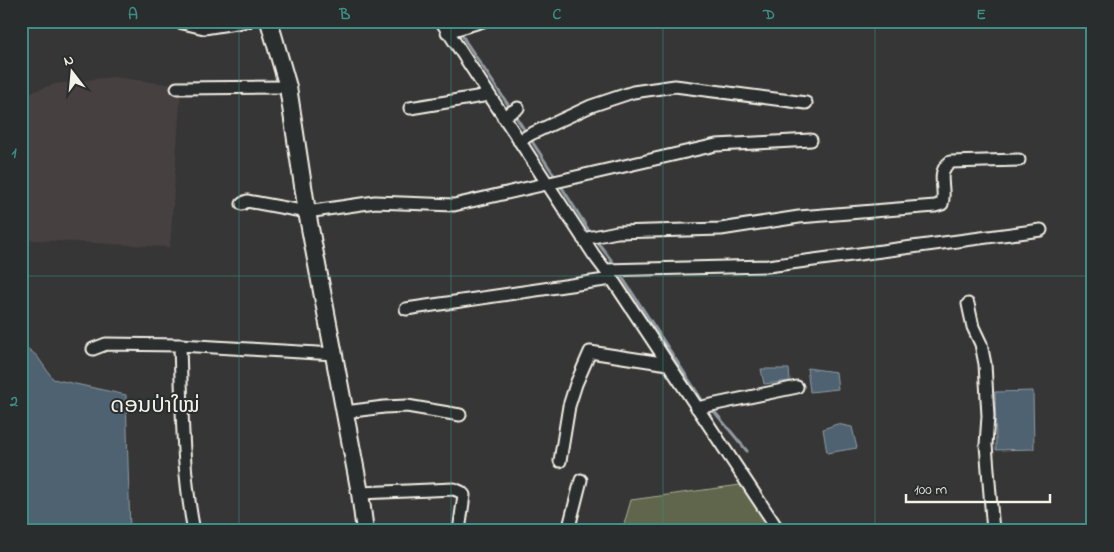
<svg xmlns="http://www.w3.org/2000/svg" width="1114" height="552" font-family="'Indie Flower','Noto Sans Lao',sans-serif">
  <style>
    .built { fill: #474140 }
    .green { fill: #60664c; stroke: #aaac9a }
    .water { fill: #4f6272; stroke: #919ba1 }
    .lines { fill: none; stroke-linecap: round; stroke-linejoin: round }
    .stream { stroke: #919ba1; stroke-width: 3 }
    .street-casing { stroke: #f4f1e8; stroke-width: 15 }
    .secondary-casing { stroke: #f4f1e8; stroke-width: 20 }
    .street { stroke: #2a2d2e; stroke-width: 11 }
    .secondary { stroke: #2a2d2e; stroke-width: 16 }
    .grid { fill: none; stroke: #3d8f86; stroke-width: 1; stroke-opacity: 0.55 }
    .labels { text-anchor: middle; stroke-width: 4; stroke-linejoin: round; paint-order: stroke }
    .quarter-label { font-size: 22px; fill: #f4f1e8; stroke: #2a2d2e }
    .neatline { fill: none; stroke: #3d8f86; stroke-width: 2 }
    .grid-label { font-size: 16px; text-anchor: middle; font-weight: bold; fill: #3d8f86 }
  </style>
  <rect width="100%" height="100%" fill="#373636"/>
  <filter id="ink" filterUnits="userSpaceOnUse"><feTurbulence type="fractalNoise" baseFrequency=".02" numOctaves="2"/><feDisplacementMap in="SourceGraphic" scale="10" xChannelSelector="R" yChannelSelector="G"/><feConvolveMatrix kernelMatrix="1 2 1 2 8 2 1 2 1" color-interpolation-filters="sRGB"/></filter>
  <g filter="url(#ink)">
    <path class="built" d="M113 77 181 86 170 247 21 239V96L55 84Z"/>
    <path class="green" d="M740 485 772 531H622L631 500Z"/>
    <path class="water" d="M21 343 37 356 53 379 126 395 130 531H21Z
      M807 368 836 372 838 389 810 392Z
      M761 369H789L790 381 764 384Z
      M1033 391 1034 449 996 450 995 392Z
      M837 424 852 427 857 448 827 453 823 429Z"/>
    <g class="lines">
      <path class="stream" d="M454 21 466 42 511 109
        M514 114 556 178
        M561 186 591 234
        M595 239 615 265
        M622 277 702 400
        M713 410 747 451"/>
      <g class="street-casing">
        <path id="street" d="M174 21 204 28 248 21
          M441 21 594 255 612 279 779 531
          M447 32 483 21
          M177 88 288 87
          M410 108 489 95
          M503 117 518 108
          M519 141 531 134 591 106 633 92 675 86 806 103
          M242 204 247 201 307 212 375 202 454 205 716 145 811 140
          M583 239 617 232 721 229 799 217 935 206 942 204C947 189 935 173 950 162L1019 160
          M605 270 768 266 1041 230
          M968 304 973 327 981 344 985 364 988 416 986 445 993 531
          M406 309 612 279
          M180 345C182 407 182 470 194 531
          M93 349 106 344 180 345 335 354
          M697 408 797 387
          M345 412 384 407 407 406 460 415
          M560 461 569 406 576 384 590 352 668 364
          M360 493 454 489 461 492 464 495 459 531
          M568 531 581 480"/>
      </g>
      <g class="secondary-casing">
        <path id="secondary" d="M269 21 288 87 307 212 360 493 365 531"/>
      </g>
      <use href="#street" class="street"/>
      <use href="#secondary" class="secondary"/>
    </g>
  </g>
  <path class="grid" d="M239 21V531M451 21V531M663 21V531M875 21V531M21 276H1093"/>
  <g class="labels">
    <g class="quarter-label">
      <text x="155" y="412">ດອນປ່າໃໝ່</text>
    </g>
  </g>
  <rect width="1114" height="552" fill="none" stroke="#2a2d2e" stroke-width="55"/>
  <g transform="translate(72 72) rotate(344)" stroke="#2a2d2e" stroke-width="4" paint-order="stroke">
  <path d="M0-4L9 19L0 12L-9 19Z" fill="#f4f1e8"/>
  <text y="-8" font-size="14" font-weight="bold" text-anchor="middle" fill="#f4f1e8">N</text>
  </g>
  <path d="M906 494v8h144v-8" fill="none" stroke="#f4f1e8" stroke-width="2.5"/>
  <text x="914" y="494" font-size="15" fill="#f4f1e8" stroke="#2a2d2e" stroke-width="4" paint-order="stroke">100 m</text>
  <rect x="28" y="28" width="1058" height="496" class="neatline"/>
  <g class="grid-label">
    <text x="133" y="19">A</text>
    <text x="345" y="19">B</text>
    <text x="557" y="19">C</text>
    <text x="769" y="19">D</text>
    <text x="981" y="19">E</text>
    <text x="14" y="157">1</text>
    <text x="14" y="406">2</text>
  </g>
</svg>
